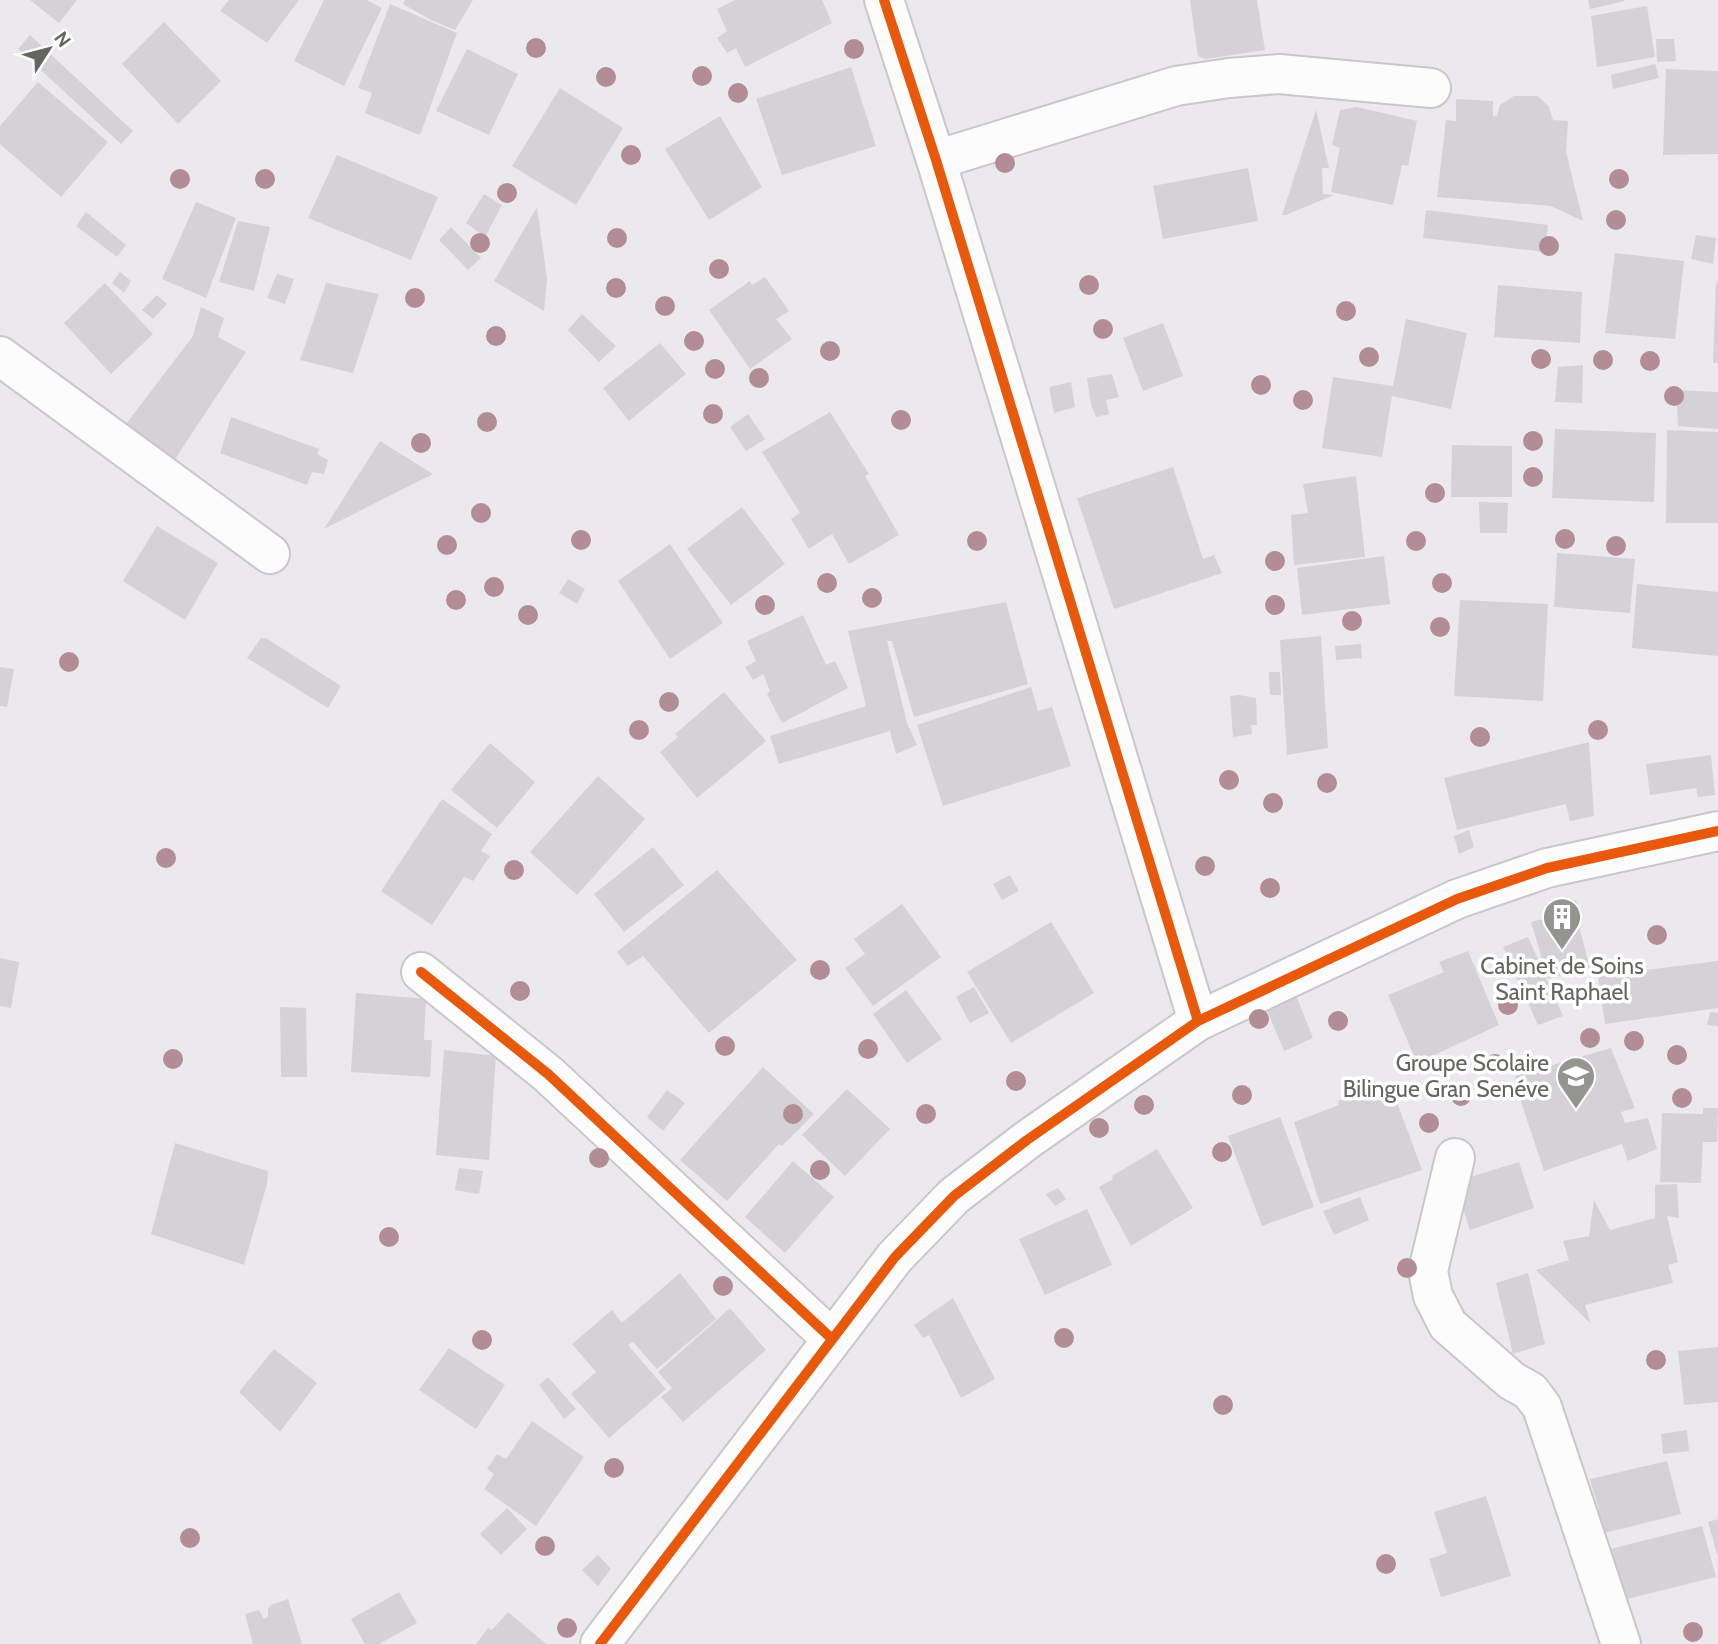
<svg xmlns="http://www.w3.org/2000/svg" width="1718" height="1644" font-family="Cabin,sans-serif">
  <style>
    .building { fill: #d4d2d6 }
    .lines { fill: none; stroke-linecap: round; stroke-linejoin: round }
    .minor-casing { stroke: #c9c7c9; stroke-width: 42 }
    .minor { stroke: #fcfcfc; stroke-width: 38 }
    .cycleway-casing { stroke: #fff; stroke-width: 15 }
    .cycleway { stroke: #e8590c; stroke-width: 10 }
    .tree { fill: #b28d96 }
    .labels { text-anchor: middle; stroke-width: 7; stroke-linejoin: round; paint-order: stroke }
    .poi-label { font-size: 23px; fill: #64665f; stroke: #fff }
  </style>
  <rect width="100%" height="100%" fill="#ece9ee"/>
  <path class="building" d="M30 0H77L59 23Z
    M229 0H299L267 43 220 11Z
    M324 0H367L382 8 344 86 294 61Z
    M405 0H473L455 30 431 20 403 4Z
    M735 0H822L832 23 745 67 736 48 727 53 717 38 727 31 717 9Z
    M1190 0H1257L1265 50 1206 59 1198 56Z
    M1588 0H1624L1625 1 1590 9Z
    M390 4 457 33 420 135 365 113 372 93 358 88Z
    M1647 6 1655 57 1597 67 1591 16Z
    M164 22 221 81 178 124 122 64Z
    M30 35 133 131 121 144 18 49Z
    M1656 39H1674L1676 61 1657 62Z
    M467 49 518 74 489 135 436 111Z
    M1655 64 1659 78 1613 89 1611 75Z
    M851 67 876 146 782 175 756 99Z
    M1666 69 1718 71V154L1663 155Z
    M38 82 108 142 61 197 0 144V126Z
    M560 88 623 128 576 205 512 166Z
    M1514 96H1538L1549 107 1553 120 1568 121 1566 152 1583 221 1551 206 1437 197 1446 120 1456 121V99L1493 101V116H1497L1500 105Z
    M1357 107 1417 121 1408 166 1402 165 1393 205 1331 192 1340 148 1332 145 1340 110Z
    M1316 110 1329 168H1322L1323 194 1334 195 1286 215H1282Z
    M720 116 762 187 709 220 665 149Z
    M337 155 438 197 411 260 308 218Z
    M1248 168 1258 221 1163 239 1153 186Z
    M484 194 502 205 485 237 466 223Z
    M196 202 236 218 206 298 162 279Z
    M537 207 547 279 544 311 494 281Z
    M1426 210 1548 225 1545 252 1423 238Z
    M86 212 126 245 117 257 76 226Z
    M238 221 270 227 254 291 219 282Z
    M451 227 481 258 468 270 439 240Z
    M1696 235 1716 238 1713 264 1691 259Z
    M1615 253 1684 261 1675 339 1605 333Z
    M120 272 131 281 124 293 112 283Z
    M277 274 294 279 285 304 267 298Z
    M765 277 789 311 776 319 792 339 750 369 709 310 750 281 752 285Z
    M1716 282H1718V363H1713Z
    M105 283 153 334 111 374 64 323Z
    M326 283 379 294 353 373 300 360Z
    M1498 285 1582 292 1580 343 1494 337Z
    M157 295 167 304 153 319 142 310Z
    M201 307 224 318 218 337 246 352 175 459 126 424 193 336Z
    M582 314 616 346 599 362 568 330Z
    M1406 319 1467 333 1451 409 1392 396 1382 457 1322 448 1333 377 1393 386Z
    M1163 323 1183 376 1143 391 1123 338Z
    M660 343 686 374 629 421 603 388Z
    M1583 365 1582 403 1555 402 1558 367Z
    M1112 374 1119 397 1106 400 1109 414 1096 417 1091 405 1087 378Z
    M1071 382 1075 407 1054 413 1049 387Z
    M1676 390 1718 392V429L1678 426Z
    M830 412 869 474 865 476 899 535 849 564 832 534 809 549 791 519 800 513 762 452Z
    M748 414 765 439 746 451 730 427Z
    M231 417 319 449 317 454 328 460 324 474 312 472 307 485 220 453Z
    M1555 429 1656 433 1654 502 1552 498Z
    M1667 430 1718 432V523H1666Z
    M380 441 433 474 324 529Z
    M1452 445 1512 446V497H1451Z
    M1173 467 1203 559 1214 555 1222 573 1114 609 1077 498Z
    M1356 476 1365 557 1294 565 1291 515 1308 513 1303 484Z
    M1479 502 1508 503 1507 533H1480Z
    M742 507 785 564 731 605 687 549Z
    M157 526 218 563 185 620 123 581Z
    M670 544 723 623 670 659 618 581Z
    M1557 553 1635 559 1630 613 1554 607Z
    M1384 556 1390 604 1302 615 1297 568Z
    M568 579 585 589 577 604 559 593Z
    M1637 584 1718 592V656L1632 648Z
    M1460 600 1548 604 1543 701 1454 696Z
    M1006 602 1028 684 914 717 892 641H887L907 723 917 745 896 754 890 731 779 764 770 736 866 706 848 631Z
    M803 615 826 665 835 661 848 688 782 723 767 694 770 691 763 674 753 680 745 667 756 661 747 641Z
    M1321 636 1328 748 1287 755 1280 640Z
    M261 638H266L341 686 328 708 247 658Z
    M1361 644 1362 658 1336 660 1335 646Z
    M0 667 14 669 7 707 0 706Z
    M1269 672H1280L1281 695H1270Z
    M1031 687 1038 711 1052 707 1071 766 943 806 917 725Z
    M724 692 766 741 697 798 660 752 678 737 675 734Z
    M1239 695 1256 698 1257 725H1251L1252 734 1233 737 1230 696Z
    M1589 742 1594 816 1570 821 1566 804 1457 830 1444 778Z
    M490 743 535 782 497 828 451 790Z
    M1711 755 1715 795 1698 797 1696 788 1650 795 1646 764Z
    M598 776 645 819 577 895 530 852Z
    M442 799 492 834 481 851 490 856 473 881 464 877 432 925 381 891Z
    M1469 830 1474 847 1459 854 1454 836Z
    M653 847 684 885 624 932 594 894Z
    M717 870 797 960 709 1033 643 956 628 966 617 952Z
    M1010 875 1019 891 1002 900 993 884Z
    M1576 900 1580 913 1576 915 1590 968 1548 979 1531 922 1558 915 1554 905Z
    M902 904 941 957 873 1006 845 968 865 954 854 939Z
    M1051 922 1094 993 1011 1043 967 972Z
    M1528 937 1563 1016 1538 1025 1503 947Z
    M1468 951 1499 1025 1417 1063 1388 995 1444 972 1439 962Z
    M0 958 19 962 11 1008 0 1006Z
    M1718 961V1008L1605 1024 1598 976Z
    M974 987 989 1013 970 1023 956 997Z
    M906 990 942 1039 907 1063 873 1014Z
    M356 993 426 999 424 1040H432L430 1077 351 1072Z
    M1296 995 1313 1038 1284 1051 1266 1008Z
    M280 1007 306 1008 307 1077H281Z
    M1710 1012 1718 1013V1026L1707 1025Z
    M1611 1048 1635 1108 1621 1112 1625 1123 1648 1118 1657 1149 1628 1161 1622 1144 1544 1171 1521 1102 1515 1076Z
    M444 1050 496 1056 489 1160 436 1155Z
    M763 1067 814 1114 782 1146 779 1144 727 1201 680 1160Z
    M1390 1083 1422 1170 1320 1204 1294 1122 1339 1105 1338 1101Z
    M847 1089 890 1129 845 1176 802 1135Z
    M667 1090 685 1103 663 1131 647 1117Z
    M1703 1108H1718L1717 1142H1703L1701 1183 1660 1182 1662 1113 1703 1114Z
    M1280 1117 1314 1207 1262 1226 1228 1136Z
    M175 1143 268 1171 267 1184 244 1265 151 1234Z
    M1157 1149 1193 1208 1131 1246 1099 1187 1113 1179 1112 1176Z
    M793 1161 834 1197 785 1253 745 1217Z
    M1519 1162 1534 1208 1470 1230 1454 1182Z
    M459 1168 483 1171 479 1194 455 1190Z
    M1677 1184 1679 1218 1667 1216 1678 1262 1668 1265 1673 1283 1585 1305 1591 1324 1536 1270 1569 1260 1563 1241 1589 1236 1594 1200 1610 1230 1655 1218V1185Z
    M1058 1188 1066 1199 1055 1206 1046 1194Z
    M1360 1197 1369 1220 1334 1235 1323 1211Z
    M1087 1209 1112 1265 1045 1295 1019 1239Z
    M680 1273 716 1319 657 1369 633 1342 628 1345 666 1389 609 1438 571 1394 596 1372 572 1344 612 1310 622 1323Z
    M1528 1273 1545 1344 1513 1354 1496 1283Z
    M953 1298 995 1379 961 1398 929 1335 923 1338 914 1325Z
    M730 1308 766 1350 683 1422 661 1397 672 1388 658 1372Z
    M1718 1347V1402L1684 1405 1678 1351Z
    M449 1348 505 1385 476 1429 419 1390Z
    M274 1349 317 1383 280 1432 239 1392Z
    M548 1377 576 1409 564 1419 539 1385Z
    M532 1421 584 1457 536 1526 484 1489 494 1474 487 1469 497 1454 506 1459Z
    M1687 1430 1689 1451 1663 1454 1661 1434Z
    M1667 1461 1681 1514 1592 1536 1584 1514 1599 1510 1590 1479Z
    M1486 1496 1511 1576 1441 1597 1429 1559 1447 1553 1434 1512Z
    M507 1508 527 1529 501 1555 480 1534Z
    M1718 1519V1554H1717L1708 1522Z
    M1702 1526 1716 1577 1623 1600 1610 1549Z
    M598 1555 611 1569 598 1586 582 1570Z
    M399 1592 417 1623 379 1644H365L351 1619Z
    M288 1599 302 1644H253L245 1614 259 1610 264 1619 268 1617V1609L271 1605Z
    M508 1612 546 1644H476L488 1628 492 1630Z"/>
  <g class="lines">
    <g class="minor-casing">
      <path id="minor" d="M884 0 936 160 1198 1021
        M936 160 1176 86 1229 78 1279 74 1431 88
        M0 356 270 554
        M421 972 548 1074 832 1339
        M1455 1158 1428 1271 1433 1296 1448 1325 1512 1381 1530 1391 1542 1407 1621 1644
        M600 1644 895 1257 954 1196 1027 1140 1198 1021 1457 899 1547 868 1718 831"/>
    </g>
    <use href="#minor" class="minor"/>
    <g class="cycleway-casing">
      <path id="cycleway" d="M884 0 936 160 1198 1021
        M421 972 548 1074 832 1339
        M600 1644 895 1257 954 1196 1027 1140 1198 1021 1457 899 1547 868 1718 831"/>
    </g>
    <use href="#cycleway" class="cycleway"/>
  </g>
  <g class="tree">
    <circle cx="536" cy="48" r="10"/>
    <circle cx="854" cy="49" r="10"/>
    <circle cx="702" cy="76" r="10"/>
    <circle cx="606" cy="77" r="10"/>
    <circle cx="738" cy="93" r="10"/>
    <circle cx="631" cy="155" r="10"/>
    <circle cx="1005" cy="163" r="10"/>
    <circle cx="180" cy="179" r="10"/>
    <circle cx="265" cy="179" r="10"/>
    <circle cx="1619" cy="179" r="10"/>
    <circle cx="507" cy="193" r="10"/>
    <circle cx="1616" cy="220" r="10"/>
    <circle cx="617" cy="238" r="10"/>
    <circle cx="480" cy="243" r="10"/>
    <circle cx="1549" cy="246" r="10"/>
    <circle cx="719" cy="269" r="10"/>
    <circle cx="1089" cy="285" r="10"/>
    <circle cx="616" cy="288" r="10"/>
    <circle cx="415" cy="298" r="10"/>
    <circle cx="665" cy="306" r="10"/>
    <circle cx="1346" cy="311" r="10"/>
    <circle cx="1103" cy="329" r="10"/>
    <circle cx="496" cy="336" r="10"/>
    <circle cx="694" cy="341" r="10"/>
    <circle cx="830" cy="351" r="10"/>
    <circle cx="1369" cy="357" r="10"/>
    <circle cx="1541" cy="359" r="10"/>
    <circle cx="1603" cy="360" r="10"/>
    <circle cx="1650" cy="361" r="10"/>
    <circle cx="715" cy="369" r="10"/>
    <circle cx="759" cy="378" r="10"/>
    <circle cx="1261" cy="385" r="10"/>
    <circle cx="1674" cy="396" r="10"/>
    <circle cx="1303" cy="400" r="10"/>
    <circle cx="713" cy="414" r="10"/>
    <circle cx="901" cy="420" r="10"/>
    <circle cx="487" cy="422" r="10"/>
    <circle cx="1533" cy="441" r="10"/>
    <circle cx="421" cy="443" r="10"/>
    <circle cx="1533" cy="477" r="10"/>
    <circle cx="1435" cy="493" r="10"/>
    <circle cx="481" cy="513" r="10"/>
    <circle cx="1565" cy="539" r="10"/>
    <circle cx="581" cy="540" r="10"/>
    <circle cx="977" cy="541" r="10"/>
    <circle cx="1416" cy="541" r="10"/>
    <circle cx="447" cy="545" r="10"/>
    <circle cx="1616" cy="546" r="10"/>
    <circle cx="1275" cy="561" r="10"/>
    <circle cx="827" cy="583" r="10"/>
    <circle cx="1442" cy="583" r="10"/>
    <circle cx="494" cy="587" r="10"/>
    <circle cx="872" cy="598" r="10"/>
    <circle cx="456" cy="600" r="10"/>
    <circle cx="765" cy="605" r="10"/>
    <circle cx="1275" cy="605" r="10"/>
    <circle cx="528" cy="615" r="10"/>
    <circle cx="1352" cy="621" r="10"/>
    <circle cx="1440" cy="627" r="10"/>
    <circle cx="69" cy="662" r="10"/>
    <circle cx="669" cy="702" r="10"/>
    <circle cx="639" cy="730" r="10"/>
    <circle cx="1598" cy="730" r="10"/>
    <circle cx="1480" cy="737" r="10"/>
    <circle cx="1229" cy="780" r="10"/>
    <circle cx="1327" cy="783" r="10"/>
    <circle cx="1273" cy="803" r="10"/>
    <circle cx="166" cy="858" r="10"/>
    <circle cx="1205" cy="866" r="10"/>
    <circle cx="514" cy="870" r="10"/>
    <circle cx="1270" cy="888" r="10"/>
    <circle cx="1657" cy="935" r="10"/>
    <circle cx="820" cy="970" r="10"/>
    <circle cx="520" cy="991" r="10"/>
    <circle cx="1508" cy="1005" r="10"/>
    <circle cx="1259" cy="1019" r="10"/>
    <circle cx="1338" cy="1021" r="10"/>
    <circle cx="1590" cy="1038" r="10"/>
    <circle cx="1634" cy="1041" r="10"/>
    <circle cx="725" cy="1046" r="10"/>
    <circle cx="868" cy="1049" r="10"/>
    <circle cx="1677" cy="1055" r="10"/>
    <circle cx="173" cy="1059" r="10"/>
    <circle cx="1495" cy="1064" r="10"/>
    <circle cx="1016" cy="1081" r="10"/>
    <circle cx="1242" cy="1095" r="10"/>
    <circle cx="1461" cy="1096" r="10"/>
    <circle cx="1682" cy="1098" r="10"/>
    <circle cx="1144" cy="1105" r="10"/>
    <circle cx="793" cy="1114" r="10"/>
    <circle cx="926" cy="1114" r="10"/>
    <circle cx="1429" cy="1123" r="10"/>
    <circle cx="1099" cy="1128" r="10"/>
    <circle cx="1222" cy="1152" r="10"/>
    <circle cx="599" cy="1158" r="10"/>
    <circle cx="820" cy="1170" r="10"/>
    <circle cx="389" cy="1237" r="10"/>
    <circle cx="1407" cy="1268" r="10"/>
    <circle cx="723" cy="1286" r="10"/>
    <circle cx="1064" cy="1338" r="10"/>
    <circle cx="482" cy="1340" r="10"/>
    <circle cx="1656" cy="1360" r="10"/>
    <circle cx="1223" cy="1405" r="10"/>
    <circle cx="614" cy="1468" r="10"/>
    <circle cx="190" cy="1538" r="10"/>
    <circle cx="545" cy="1546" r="10"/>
    <circle cx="1386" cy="1564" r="10"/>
    <circle cx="567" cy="1628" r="10"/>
    <circle cx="1693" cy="1632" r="10"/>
  </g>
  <defs>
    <g id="building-pin" transform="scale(2.0125)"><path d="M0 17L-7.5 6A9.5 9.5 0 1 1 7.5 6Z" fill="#949491" stroke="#fff"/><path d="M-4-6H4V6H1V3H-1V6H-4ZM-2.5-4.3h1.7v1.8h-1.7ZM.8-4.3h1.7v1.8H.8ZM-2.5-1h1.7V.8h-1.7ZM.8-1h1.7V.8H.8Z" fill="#fff"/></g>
    <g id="school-pin" transform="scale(2.0125)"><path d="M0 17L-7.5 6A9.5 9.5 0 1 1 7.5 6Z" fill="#949491" stroke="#fff"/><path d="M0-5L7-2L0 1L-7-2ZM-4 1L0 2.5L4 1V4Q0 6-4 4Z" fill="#fff"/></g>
  </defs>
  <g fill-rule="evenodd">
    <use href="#building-pin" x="1562" y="917"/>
    <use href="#school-pin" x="1576" y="1076"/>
  </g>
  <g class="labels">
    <g class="poi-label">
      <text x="1562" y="974">Cabinet de Soins<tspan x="1562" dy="26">Saint Raphael</tspan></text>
      <text x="1549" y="1071" text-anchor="end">Groupe Scolaire<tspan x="1549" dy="26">Bilingue Gran Senéve</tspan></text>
    </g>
  </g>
  <g transform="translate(49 49) rotate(54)" stroke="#ffffff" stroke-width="5" paint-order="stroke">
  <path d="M0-5L12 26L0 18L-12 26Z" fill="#64665f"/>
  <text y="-10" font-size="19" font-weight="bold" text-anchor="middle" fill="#64665f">N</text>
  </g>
</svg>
